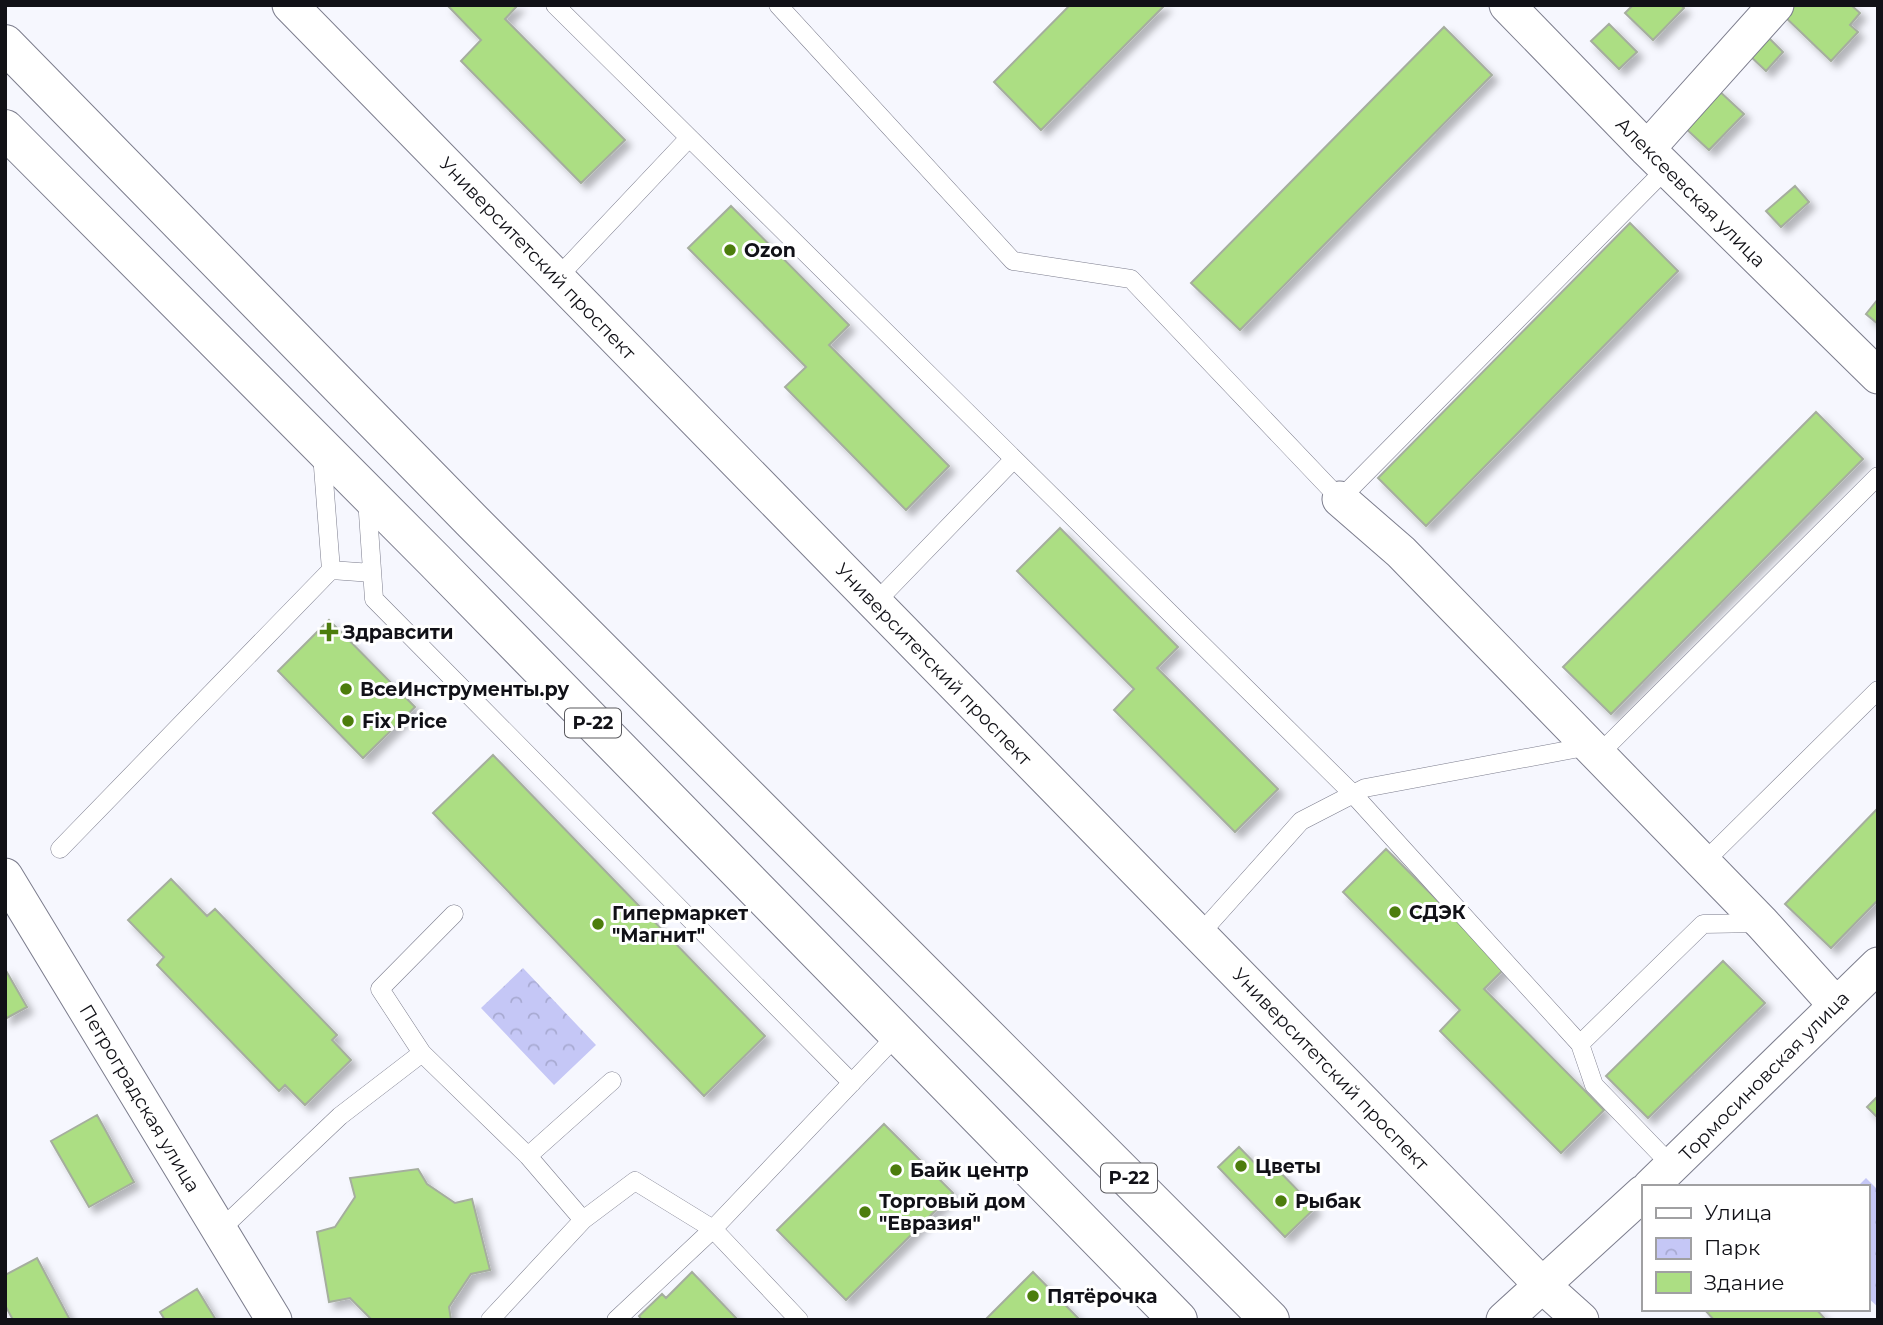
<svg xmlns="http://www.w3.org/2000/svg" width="1883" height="1325" font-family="Montserrat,sans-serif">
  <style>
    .park { fill: url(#park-crowns) }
    .building { fill: #acde83; stroke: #a5ae9e; stroke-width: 2; filter: url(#shadow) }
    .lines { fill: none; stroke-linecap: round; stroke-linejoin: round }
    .lane-casing { stroke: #7c7d8d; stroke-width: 19 }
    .street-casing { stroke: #7c7d8d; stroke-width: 37 }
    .highway-casing { stroke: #7c7d8d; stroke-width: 40 }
    .lane { stroke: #fff; stroke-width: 18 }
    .street { stroke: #fff; stroke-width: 35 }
    .highway { stroke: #fff; stroke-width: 38 }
    .poi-dot { fill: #4c7d0c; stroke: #fff; stroke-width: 2.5 }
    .labels { text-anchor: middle; stroke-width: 6; stroke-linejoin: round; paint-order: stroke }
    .shield { fill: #fff; stroke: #58585d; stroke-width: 2 }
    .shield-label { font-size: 18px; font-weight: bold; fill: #111117 }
    .street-label { font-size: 19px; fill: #111117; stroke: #fff }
    .poi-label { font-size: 19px; font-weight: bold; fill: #111117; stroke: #fff; text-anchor: start }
  </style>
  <defs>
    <pattern id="park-crowns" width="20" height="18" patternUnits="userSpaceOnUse" patternTransform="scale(1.75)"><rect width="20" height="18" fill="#c5c7f6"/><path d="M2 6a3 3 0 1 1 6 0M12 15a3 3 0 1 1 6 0" fill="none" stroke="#a8aad2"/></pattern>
    <filter id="shadow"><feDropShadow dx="6" dy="6" stdDeviation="3.5" flood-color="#0004"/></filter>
  </defs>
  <rect width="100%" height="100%" fill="#f6f7fe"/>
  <path class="park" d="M523 968 596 1045 554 1085 481 1008Z
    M1866 1178 1878 1190V1307L1867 1297V1187H1857Z"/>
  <path class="building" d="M447 5H518L505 19 625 140 581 183 461 61 481 40Z
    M1070 5H1165L1041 130 994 82Z
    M1633 5H1681L1684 8 1653 40 1625 13Z
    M1790 5H1851L1860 13 1850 25 1858 32 1831 61 1782 14Z
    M1609 24 1637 52 1619 69 1591 41Z
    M1444 27 1492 75 1240 330 1191 283Z
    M1767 36 1783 52 1766 71 1749 55Z
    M1717 89 1744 114 1709 150 1683 126Z
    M1795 186 1809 202 1781 227 1766 211Z
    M731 206 849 325 829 345 949 466 906 510 785 387 806 367 688 248Z
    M1630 223 1678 271 1426 526 1378 478Z
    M1878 299V324L1866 314Z
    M1816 412 1863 459 1611 714 1563 667Z
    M1060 528 1178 647 1157 668 1278 789 1235 832 1114 710 1134 689 1017 571Z
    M329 620 415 707 363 758 278 671Z
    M493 755 765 1036 704 1096 433 813Z
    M1878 808V900L1831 948 1785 904Z
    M1386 849 1505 968 1484 989 1604 1110 1561 1153 1440 1031 1460 1010 1343 892Z
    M171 879 207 916 215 909 337 1035 332 1040 351 1060 305 1105 285 1085 279 1091 157 965 164 957 128 920Z
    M1723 961 1765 1003 1648 1118 1606 1076Z
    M5 969 27 1007 5 1019Z
    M1878 1096V1118L1867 1107Z
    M97 1115 134 1182 89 1207 51 1141Z
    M884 1124 953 1193 846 1300 777 1230Z
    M1239 1147 1269 1178 1277 1169 1315 1208 1285 1237 1218 1167Z
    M418 1169 427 1184 455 1203 472 1199 490 1270 471 1274 449 1307 451 1320H372L350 1298 329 1302 317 1232 335 1227 355 1197 350 1178Z
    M37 1258 70 1320H13L5 1305V1275Z
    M692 1272 738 1320H642L639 1316 662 1294 666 1298Z
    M1033 1272 1080 1320H985Z
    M197 1289 216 1320H165L160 1312Z
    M1704 1309H1816L1826 1320H1714Z"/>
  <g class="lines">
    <g class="lane-casing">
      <path id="lane" d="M555 5 1353 794 1580 1044 1594 1085 1673 1167
        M778 5 1013 261 1131 279 1340 499 1667 168
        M557 278 689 138
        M367 499 374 599 852 1083
        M331 570 372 573
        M875 603 1014 459
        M1598 755 1878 476
        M60 849 331 570 322 454
        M1704 862 1878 690
        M454 914 380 989 422 1053 528 1156 583 1220 490 1320
        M1199 935 1301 821 1365 788 1590 746
        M1580 1044 1703 924 1762 923
        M528 1156 612 1081
        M583 1220 635 1181 713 1229 799 1320
        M220 1230 340 1116 422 1053
        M616 1320 713 1229 898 1034"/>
    </g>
    <g class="street-casing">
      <path id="street" d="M290 5 1542 1285 1581 1320
        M1507 5 1647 149 1878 376
        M1647 149 1776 5
        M1340 499 1401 552 1762 923 1836 1005
        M5 876 274 1320
        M1650 1187 1878 965
        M1504 1320 1643 1193"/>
    </g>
    <g class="highway-casing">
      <path id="highway" d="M5 44 473 522 1270 1320
        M5 129 435 561 1178 1320"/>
    </g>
    <use href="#lane" class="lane"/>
    <use href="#street" class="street"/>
    <use href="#highway" class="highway"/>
  </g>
  <g class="poi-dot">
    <circle cx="730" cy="250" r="7"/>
    <path d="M325.5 621.5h7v7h7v7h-7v7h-7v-7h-7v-7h7z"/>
    <circle cx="346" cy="689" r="7"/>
    <circle cx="348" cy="721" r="7"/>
    <circle cx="1395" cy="912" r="7"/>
    <circle cx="598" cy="924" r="7"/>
    <circle cx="1241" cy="1166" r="7"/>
    <circle cx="896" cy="1170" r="7"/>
    <circle cx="1281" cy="1201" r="7"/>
    <circle cx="865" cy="1212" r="7"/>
    <circle cx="1033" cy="1296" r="7"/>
  </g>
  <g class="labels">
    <g class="shield">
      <rect x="565" y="708.5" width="56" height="29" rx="5"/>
      <rect x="1101" y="1163.5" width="56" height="29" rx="5"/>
    </g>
    <g class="shield-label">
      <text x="593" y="729">Р-22</text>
      <text x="1129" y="1184">Р-22</text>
    </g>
    <g class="street-label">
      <text transform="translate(1691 192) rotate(45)" y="7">Алексеевская улица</text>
      <text transform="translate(538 258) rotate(46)" y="7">Университетский проспект</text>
      <text transform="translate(934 664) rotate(46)" y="7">Университетский проспект</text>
      <text transform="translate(1331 1069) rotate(46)" y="7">Университетский проспект</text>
      <text transform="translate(1764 1076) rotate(-45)" y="7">Тормосиновская улица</text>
      <text transform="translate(140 1098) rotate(59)" y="7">Петроградская улица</text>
    </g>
    <g class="poi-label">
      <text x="744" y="257">Ozon</text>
      <text x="343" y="639">Здравсити</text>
      <text x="360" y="696">ВсеИнструменты.ру</text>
      <text x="362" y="728">Fix Price</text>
      <text x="1409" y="919">СДЭК</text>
      <text x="612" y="920">Гипермаркет<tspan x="612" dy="22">"Магнит"</tspan></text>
      <text x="1255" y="1173">Цветы</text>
      <text x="910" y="1177">Байк центр</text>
      <text x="879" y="1208">Торговый дом<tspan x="879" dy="22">"Евразия"</tspan></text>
      <text x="1295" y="1208">Рыбак</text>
      <text x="1047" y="1303">Пятёрочка</text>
    </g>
  </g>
  <rect width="1883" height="1325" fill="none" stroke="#111117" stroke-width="14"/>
  <rect x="1642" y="1185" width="228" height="126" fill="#ffffff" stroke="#a0a0a2" stroke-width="2"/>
  <rect x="1656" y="1208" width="35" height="10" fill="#ffffff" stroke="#a0a0a2" stroke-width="2"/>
  <text x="1704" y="1220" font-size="21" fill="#111117">Улица</text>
  <rect x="1656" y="1238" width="35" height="21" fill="url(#park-crowns)" stroke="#a0a0a2" stroke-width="2"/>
  <text x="1704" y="1255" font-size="21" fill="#111117">Парк</text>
  <rect x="1656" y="1272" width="35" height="21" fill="#acde83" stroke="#a0a0a2" stroke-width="2"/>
  <text x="1704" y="1290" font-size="21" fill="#111117">Здание</text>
</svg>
